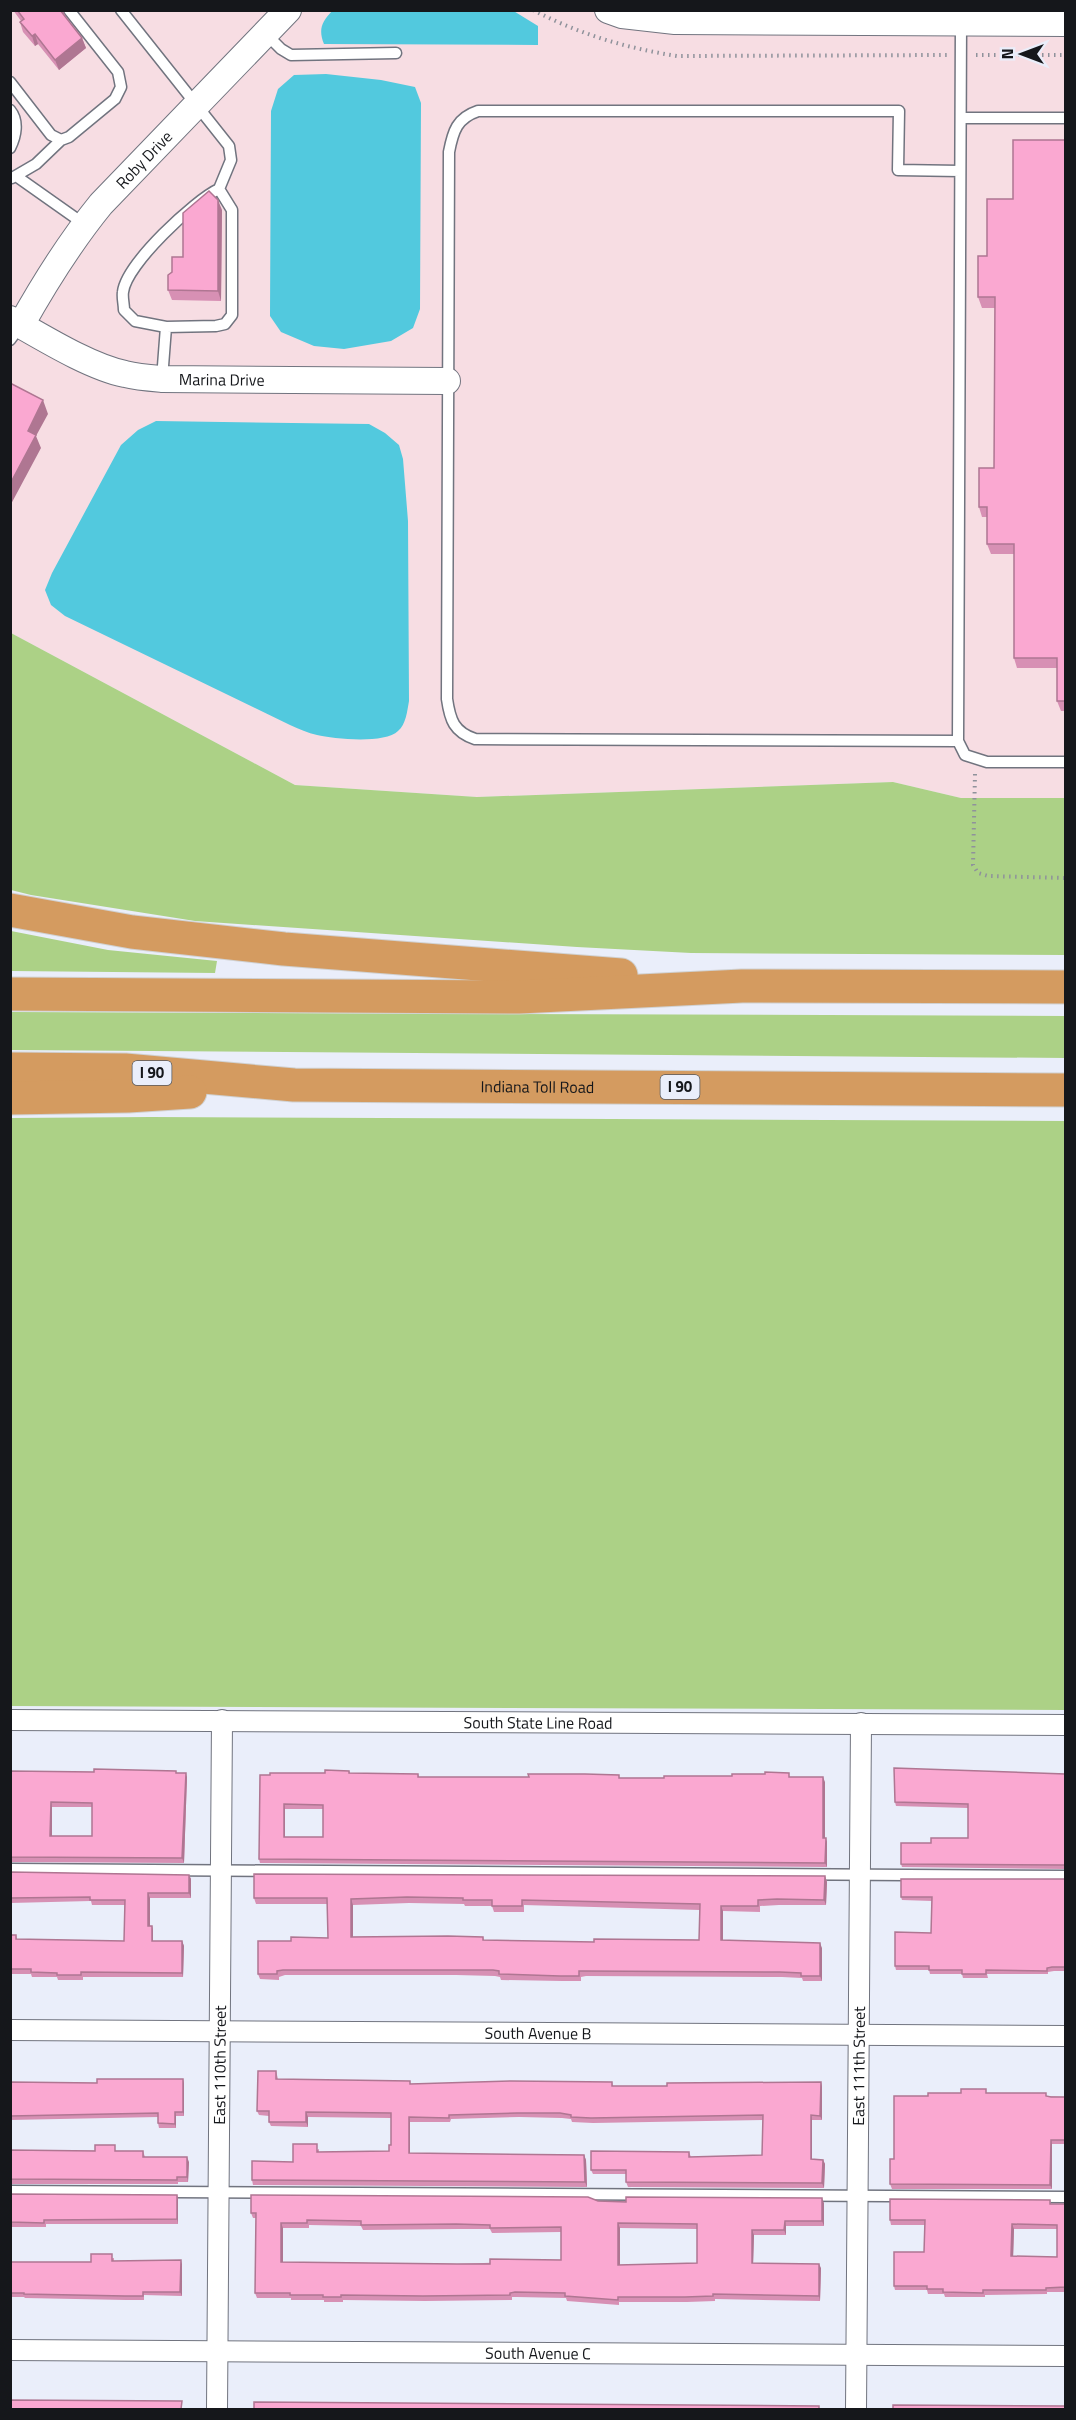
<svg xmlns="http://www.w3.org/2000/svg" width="1076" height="2420" font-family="'Titillium Web',sans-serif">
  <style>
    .commercial { fill: #f7dde3 }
    .green { fill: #acd186 }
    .water { fill: #52c9de }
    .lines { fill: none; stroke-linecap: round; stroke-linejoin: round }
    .service-casing { stroke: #71747f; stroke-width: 13 }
    .minor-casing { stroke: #71747f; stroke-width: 22 }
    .tertiary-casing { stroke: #71747f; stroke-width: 28 }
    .motorway-casing { stroke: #d0d1d1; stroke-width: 35 }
    .path { stroke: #8f929b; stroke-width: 4; stroke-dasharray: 1.5 4.5; stroke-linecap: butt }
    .service { stroke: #fff; stroke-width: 10 }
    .minor { stroke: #fff; stroke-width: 20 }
    .tertiary { stroke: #fff; stroke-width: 26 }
    .motorway { stroke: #d49b60; stroke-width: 33 }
    .wall { fill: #d790b4; fill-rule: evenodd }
    .shaded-wall { fill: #af7692 }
    .building { fill: #faa8d1; stroke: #af7692; stroke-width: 1.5; fill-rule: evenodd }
    .labels { text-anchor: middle; stroke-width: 5; stroke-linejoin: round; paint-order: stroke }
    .shield { fill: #eaeefa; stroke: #55585e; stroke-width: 1.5 }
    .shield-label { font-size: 15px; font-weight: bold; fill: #15171b }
    .street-label { font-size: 16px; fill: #15171b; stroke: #eaeefa }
  </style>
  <rect width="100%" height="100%" fill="#eaeefa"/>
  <path class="commercial" d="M10 11H1065V798H961L893 782 477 797 295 785 11 633Z"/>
  <path class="green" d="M11 633 295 785 477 797 893 782 961 798H1065V955L691 953 577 947 195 921 31 895 11 890Z
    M11 931 108 950 217 961 215 973 11 971Z
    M11 1012 1065 1016 1066 1058 11 1050Z
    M151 1117 1065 1121V1710L11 1706V1118Z"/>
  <path class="water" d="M512 10 538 26V45L324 44C318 29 322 22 332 11Z
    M326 74 381 80 415 87 421 103 420 309 413 328 391 341 344 349 314 346 281 332 270 316 271 111 278 89 294 75Z
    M156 421 369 424 385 433 399 445 403 459 408 521 409 701C407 712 406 724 398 731 385 744 334 739 317 735 308 733 299 729 290 725L65 616 51 605 45 590 52 573 121 445 138 430Z"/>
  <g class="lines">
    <g class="service-casing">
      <path id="service" d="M121 10 229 146 231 160 219 189
        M961 22 958 741 965 755 987 762H1066
        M266 34 281 49 291 55 396 53
        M10 82 51 135 61 140 69 137 115 99 121 87 118 72 69 10
        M10 110C19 121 16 136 10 148
        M961 118H1066
        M16 176 84 224
        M12 178 36 164 61 140
        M219 189 232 210V315L225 324 216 326 166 327 135 321 124 310C124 304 122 297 123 292 126 264 195 200 219 189Z
        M10 340 21 325
        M162 379 166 327
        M958 741 475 739C454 732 450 720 447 699L449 152C453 131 457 118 478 111H899L898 170 960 171
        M10 1869 1066 1876
        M10 2191 1066 2197"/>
    </g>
    <g class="minor-casing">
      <g id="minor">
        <path id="s1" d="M10 1720 1066 1725"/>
        <path id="s2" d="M10 2030 1066 2036"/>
        <path id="s3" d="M10 2350 1066 2356"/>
        <path id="s4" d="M217 2410 222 1720"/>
        <path id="s5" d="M856 2410 861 1723"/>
      </g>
    </g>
    <g class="tertiary-casing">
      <g id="tertiary">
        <path d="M608 10 622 15 675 21 1066 23"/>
        <path id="s6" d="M10 319C42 337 90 367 125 374 137 377 150 378 162 379L447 381"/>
        <path id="s7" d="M21 325C45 282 70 242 101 204L288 10"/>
      </g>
    </g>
    <g class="motorway-casing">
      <g id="motorway">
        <path d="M10 910 132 932 284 949 621 975"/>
        <path d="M10 994 519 997 742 986 1066 987"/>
        <path id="s8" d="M10 1069 125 1070 294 1085 1066 1090"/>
        <path d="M10 1098 128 1096 190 1092"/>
      </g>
    </g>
    <path class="path" d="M533 10C579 34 626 48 677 56L948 55
      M976 55H1066
      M975 774 973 865 978 873 988 876 1066 878"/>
    <use href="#service" class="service"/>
    <use href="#minor" class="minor"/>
    <use href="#tertiary" class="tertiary"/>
    <use href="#motorway" class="motorway"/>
  </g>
  <path class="wall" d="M13 10H63L66 19 82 38 86 48 59 70 38 44 35 46 23 32 20 22 21 21Z
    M1065 140V711H1061L1057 701V668H1017L1014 658V554H991L987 544V517H982L979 507 994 468 995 308H982L978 297 987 256 1013 199Z
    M222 210 221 301 172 300 168 290 172 272 183 257Z
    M10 1771 177 1773 187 1777 184 1863 10 1862ZM52 1807H92V1836H52Z
    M349 1771 350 1773 418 1774 419 1777 620 1778 790 1777 825 1782V1838L827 1842V1867L260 1863 259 1859 270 1775 325 1773ZM285 1809H323V1837H285Z
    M1065 1774V1869L902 1867 901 1864 931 1843 968 1838V1808L896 1806 895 1802Z
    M10 1872 189 1875 191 1879V1898H150V1926H152L153 1931V1941H182L184 1946 183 1977H83V1980H58L57 1977H32L31 1974H10V1935H16L17 1939 124 1941 125 1905H92L91 1901 10 1903Z
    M825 1876 827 1882 826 1905H779L760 1906V1912L723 1911V1940L822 1948V1981H803L802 1978 782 1977 586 1976 581 1977V1981H562L501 1980 500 1977 495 1976 456 1975H285L279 1977V1980L260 1979 258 1974 291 1941 328 1938 327 1904H256L254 1898ZM409 1903 464 1904 465 1906H492L494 1912H524V1905L700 1910 699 1940 594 1942 484 1940 483 1937H353V1905Z
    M1065 1879V1971H1054L1048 1972V1974H987L988 1978H963L962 1974H930L929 1970H896L895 1966 931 1933 932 1901 902 1900 901 1897Z
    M276 2071 278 2079 411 2084 612 2082 613 2086H667L821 2082 822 2087V2120H812V2159L823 2160 825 2164 824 2188 628 2187 626 2182V2174H593L591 2170 689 2152 691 2157 762 2155 763 2120 593 2123 572 2122 571 2119 562 2118 519 2117 451 2119 450 2122H410V2153L584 2155 586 2160 587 2187 253 2185 252 2180 293 2162 319 2149V2152L389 2151 391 2145V2118L308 2117V2127L271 2126 269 2122V2116L259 2115 257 2111Z
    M183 2079 184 2084V2116H176V2128H159L158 2123V2117L10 2120V2082L97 2083Z
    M987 2093 1065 2097V2144H1052V2189H892L890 2184 894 2159 928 2096Z
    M10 2150 143 2151 145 2157 189 2162 188 2182H178V2184H10Z
    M10 2194 177 2195 178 2199V2224H46V2227H10Z
    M1050 2200 1051 2204H1065V2292H1047V2294L985 2295V2297H945L944 2294H928L927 2290H895L894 2286 924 2252 925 2225H891L890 2220ZM1014 2229H1057V2257L1013 2256Z
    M598 2201 824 2203V2226H786V2235H754L753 2263 821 2268 820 2301 715 2299V2301L687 2302H619V2305L567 2301 566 2298 517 2297H512V2300L425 2301 343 2300V2302H324V2300H291V2298H257L255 2293 256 2218H253L251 2213ZM309 2225 361 2226 363 2230 458 2229H490L492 2233 561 2232V2260L457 2264 283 2262V2228H309ZM620 2228 697 2229V2263L620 2265Z
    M114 2258V2261L182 2264V2296L144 2295V2300H126L25 2298 24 2297H10V2262H91Z"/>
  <path class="shaded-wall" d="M63 10 66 19 60 11Z
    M35 34 38 44 35 46 32 36Z
    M82 38 86 48 59 70 55 60Z
    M218 200 222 210 221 301 218 291Z
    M43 400 48 414 36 436 41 448 10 506V484L28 431Z
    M186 1773 187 1777 184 1863 182 1858Z
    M823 1777 825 1782V1842L823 1838Z
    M51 1802 52 1807V1841L50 1836Z
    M284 1804 285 1809V1841L284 1837Z
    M826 1838 827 1842V1867L825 1863Z
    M189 1875 191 1879V1898L189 1893Z
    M825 1876 827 1882 826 1905 824 1900Z
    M148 1893 150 1898V1931L148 1926Z
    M351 1899 353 1905V1943L351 1937Z
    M721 1906 723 1911V1946L721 1940Z
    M152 1926 153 1931V1946L152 1941Z
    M182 1941 184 1946 183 1977 182 1973Z
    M820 1943 822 1948V1981L820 1976Z
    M183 2079 184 2084V2116L183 2112Z
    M821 2082 822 2087V2120L820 2116Z
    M175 2112 176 2116V2128L175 2124Z
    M306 2112 308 2117V2127L306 2122Z
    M811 2115 812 2120V2164L811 2159Z
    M409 2117 410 2122V2158L409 2153Z
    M1051 2140 1052 2144V2189L1050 2185Z
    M584 2155 586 2160 587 2187 585 2182Z
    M187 2157 189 2162 188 2182 187 2177Z
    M823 2160 825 2164 824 2188 822 2183Z
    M177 2195 178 2199V2224L177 2219Z
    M822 2198 824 2203V2226L822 2221Z
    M785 2221 786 2226V2235L784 2230Z
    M281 2223 283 2228V2267L281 2262Z
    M618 2223 620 2228V2270L618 2265Z
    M1012 2224 1014 2229 1013 2261 1011 2256Z
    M752 2230 754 2235 753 2268 752 2263Z
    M181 2260 182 2264V2296L180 2292Z
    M819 2264 821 2268 820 2301 819 2296Z"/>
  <path class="building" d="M17 10H60L82 38 55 60 35 34 32 36 20 22 24 19Z
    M1013 140H1065V701H1057V658H1014V544H987V507H979V468H994L995 297H978V256H987V199H1013Z
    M209 191 218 200V291L168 290V275L172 272V257H183V213Z
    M10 383 43 400 28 431 36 435 10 484Z
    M894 1768 1065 1774V1865L901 1864V1843H931V1838H968V1804L895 1802Z
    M94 1769 176 1771V1773H186L182 1858 10 1857V1771L94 1772ZM51 1802 92 1803V1836H50Z
    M325 1770 349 1771V1773L418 1774V1777H529L528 1774H585L619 1775V1778H664V1776H732V1774H765V1772L789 1773V1777H823V1838H826L825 1863 259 1859 260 1775H270V1773H325ZM284 1804 323 1805V1837H284Z
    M10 1872 189 1875V1893H148V1926H152V1941H182V1973L81 1972V1975H57V1973L31 1972V1969H10V1935H16V1939L124 1941 125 1900H90V1897L10 1898Z
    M254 1874 825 1876 824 1900 777 1899 758 1900V1906H721V1940L820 1943V1976H801V1973L780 1972 584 1971H579V1976H560L499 1974V1971L493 1970H283L277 1971V1974H258V1941H291V1937L328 1938 327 1898H254ZM407 1897 463 1898V1900H492V1906H522V1900L700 1904 699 1940 594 1939V1942L483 1940V1937L448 1936 351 1937V1899Z
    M901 1879H1065V1967H1052L1047 1968V1971L986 1970V1974H962V1970H929V1966H895V1932L931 1933 932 1897H901Z
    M258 2071H276V2079L410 2081V2084L511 2081 612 2082V2086H667V2083L821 2082 820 2116 811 2115V2159L823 2160 822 2183 626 2182V2170H591V2151L689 2152V2157L762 2155 763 2115 591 2118 571 2117V2115L560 2113H517L449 2115V2118L409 2117V2153L584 2155 585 2182 252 2180V2161L293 2162V2144H317V2152L389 2151V2145H391V2113L306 2112V2122H269V2111H257Z
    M97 2079H183V2112H175V2124L158 2123V2113L10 2116V2082L97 2083Z
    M961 2089H986V2093H1046V2096L1051 2097H1065V2140H1051L1050 2185 890 2184V2159H894V2096H928V2093H961Z
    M95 2145H115V2151H143V2157H187V2177H177V2180L10 2179V2150L95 2151Z
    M10 2194 177 2195V2219L44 2220V2223L10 2222Z
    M251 2195 588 2197 598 2201 626 2202V2197L822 2198V2221H785L784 2230H752V2263L819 2264V2296L713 2294V2296L685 2297H618V2300L565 2296V2293L515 2292 510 2293V2295L423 2296 341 2295V2297H323V2295H290V2293H255L256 2213H251ZM307 2220 361 2221V2225L456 2224 490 2225V2228L561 2227V2260L490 2259V2264H457L281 2262V2223H307ZM618 2223 697 2224V2263L618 2265Z
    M890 2199 1050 2200V2204H1065V2287L1046 2288V2290H983V2293L943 2292V2289H927V2286H894V2252H924L925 2220H890ZM1012 2224 1057 2225V2257L1011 2256Z
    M91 2254H112V2261L181 2260 180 2292H143V2296H125L24 2294V2293H10V2262H91Z
    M10 2400 182 2401 181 2409H10Z
    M254 2402 819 2406V2409H254Z
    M893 2405 1065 2406V2409H893Z"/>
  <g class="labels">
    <g class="shield">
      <rect x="132.5" y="1061" width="39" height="24" rx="4.5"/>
      <rect x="660.5" y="1075" width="39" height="24" rx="4.5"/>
    </g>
    <g class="shield-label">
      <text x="152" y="1078">I 90</text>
      <text x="680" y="1092">I 90</text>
    </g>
    <g class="street-label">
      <text dy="6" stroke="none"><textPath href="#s7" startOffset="207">Roby Drive</textPath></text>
      <text dy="6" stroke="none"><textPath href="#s6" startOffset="225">Marina Drive</textPath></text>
      <text dy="6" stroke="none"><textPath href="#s8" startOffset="528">Indiana Toll Road</textPath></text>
      <text dy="6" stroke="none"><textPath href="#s1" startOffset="528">South State Line Road</textPath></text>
      <text dy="6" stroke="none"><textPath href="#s2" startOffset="528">South Avenue B</textPath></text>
      <text dy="6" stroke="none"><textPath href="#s4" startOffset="345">East 110th Street</textPath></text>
      <text dy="6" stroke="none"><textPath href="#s5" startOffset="344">East 111th Street</textPath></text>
      <text dy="6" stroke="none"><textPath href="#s3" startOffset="528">South Avenue C</textPath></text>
    </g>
  </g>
  <rect width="1076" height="2420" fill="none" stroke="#15171b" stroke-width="24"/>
  <g transform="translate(1022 54) rotate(270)" stroke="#eaeefa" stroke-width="4.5" paint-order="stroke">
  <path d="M0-4.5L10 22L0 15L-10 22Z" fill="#15171b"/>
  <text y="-9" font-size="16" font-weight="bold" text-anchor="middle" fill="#15171b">N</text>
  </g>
</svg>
